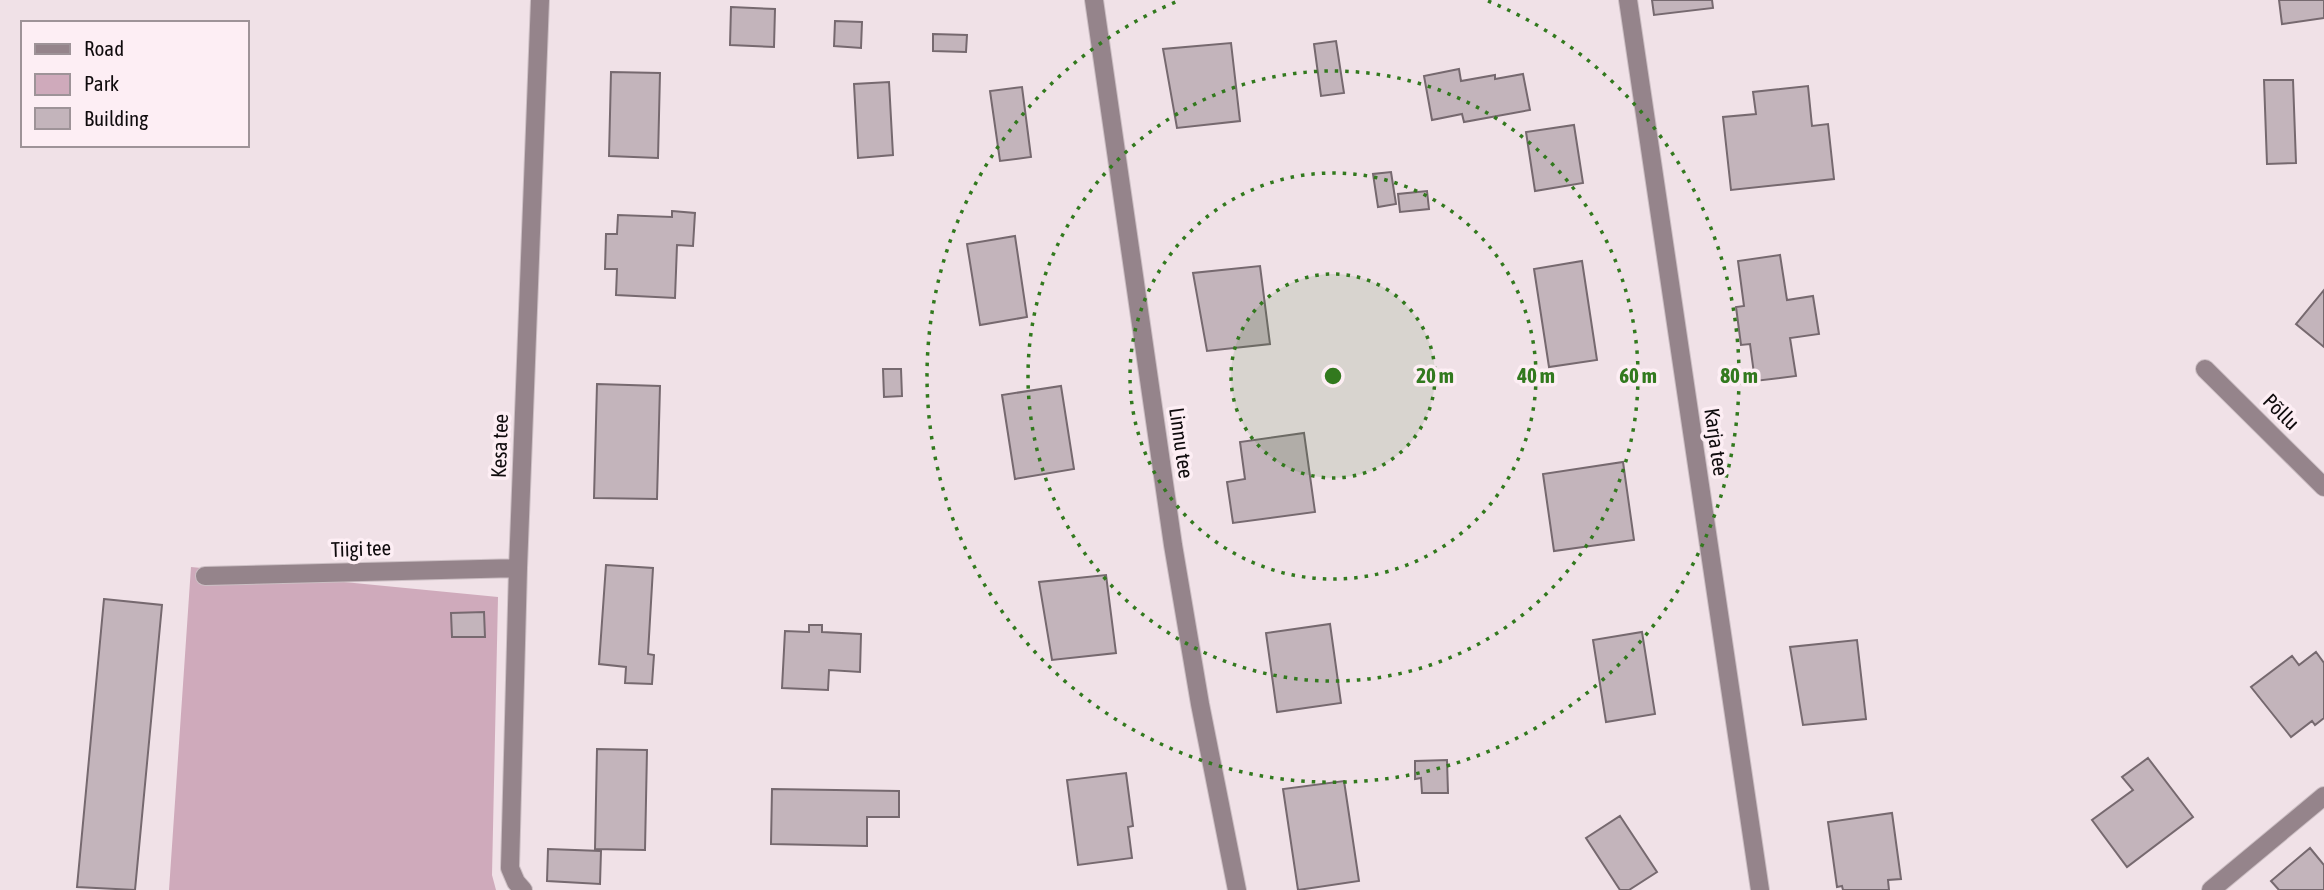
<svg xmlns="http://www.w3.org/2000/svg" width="2324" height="890" font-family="'Asap Condensed',sans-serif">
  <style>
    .green { fill: #cfaabb }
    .building { fill: #c3b4bb; stroke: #76696f; stroke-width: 2 }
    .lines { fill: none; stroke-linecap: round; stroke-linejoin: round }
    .street-casing { stroke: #ccbfc4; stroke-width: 20 }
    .street { stroke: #95848b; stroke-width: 18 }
    .ring { fill: none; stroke: #32791e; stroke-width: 3.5; stroke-dasharray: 3.5 7 }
    .labels { text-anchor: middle; stroke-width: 7; stroke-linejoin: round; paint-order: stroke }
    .street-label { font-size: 21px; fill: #0f0b0d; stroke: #fdeef4 }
    .centre { fill: #32791e; stroke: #fdeef4; stroke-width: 3.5 }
    .ring-label { font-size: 21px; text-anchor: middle; font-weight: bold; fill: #32791e; stroke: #fdeef4; stroke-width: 7; stroke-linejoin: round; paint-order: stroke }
  </style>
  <rect width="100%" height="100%" fill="#f0e1e7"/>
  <path class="green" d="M191 567 498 597 492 875 496 890H169Z"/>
  <path class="building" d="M1652 0H1712L1713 8 1654 15Z
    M2279 0H2324V18L2282 24Z
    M731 7 775 9 774 47 730 45Z
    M835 21 862 22 861 48 834 46Z
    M933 34 967 35 966 52 933 51Z
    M1336 41 1344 93 1321 96 1314 44Z
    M1231 43 1240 121 1177 128 1163 49Z
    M1459 69 1461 81 1495 75V79L1523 74 1530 110 1464 122 1462 114 1432 120 1424 76Z
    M611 72 660 73 658 158 609 156Z
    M2264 80H2293L2296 163 2267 164Z
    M889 82 893 155 858 158 854 84Z
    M1808 86 1812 126 1828 124 1834 179 1731 190 1723 117 1756 114 1753 92Z
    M1022 87 1031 157 1000 161 990 91Z
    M1574 125 1583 183 1535 191 1526 132Z
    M1391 172 1396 204 1378 207 1373 174Z
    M1427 191 1429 209 1400 212 1398 194Z
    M672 211 695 213 693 246 677 245 675 298 616 295 617 269H605L606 234H617L618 215 672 217Z
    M1015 236 1027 317 980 325 967 244Z
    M1780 255 1787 300 1813 296 1819 334 1790 338 1796 376 1755 381 1750 344 1741 345 1736 307 1744 306 1738 261Z
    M1582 261 1597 360 1549 367 1534 269Z
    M1260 266 1270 344 1207 351 1193 273Z
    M2324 290V347L2296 324Z
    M883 369H901L902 396 884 397Z
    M597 384 660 386 657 499 594 498Z
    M1061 386 1074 469 1015 479 1002 395Z
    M1304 433 1315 512 1233 523 1227 482 1245 479 1240 442Z
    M1623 462 1634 540 1554 551 1543 474Z
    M606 565 653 568 648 654 654 655 652 684 625 683 626 667 599 664Z
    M1106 575 1116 653 1052 660 1039 582Z
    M104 599 162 605 135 890 77 887Z
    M484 612 485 637H452L451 613Z
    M1330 624 1341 703 1277 712 1266 633Z
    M809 625H822V632L861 634 860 672 829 670 828 690 782 688 785 631 809 632Z
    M1642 632 1655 714 1606 722 1593 640Z
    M1857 640 1866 719 1803 725 1790 647Z
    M2316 652 2324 663V718L2315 725 2312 721 2291 737 2251 687 2292 656 2299 665Z
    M597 749 647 750 645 850 595 849Z
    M2148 758 2193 817 2127 867 2092 820 2133 790 2122 777Z
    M1447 760 1448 793H1422L1421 778 1415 779V761Z
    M1126 773 1133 826 1128 827 1132 858 1078 865 1067 780Z
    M1344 781 1359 881 1298 890 1283 789Z
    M772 789 899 791V817H867V846L771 844Z
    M1892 813 1901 879 1888 880 1889 890H1843L1842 886 1837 887 1828 822Z
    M1620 816 1657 872 1629 890H1620L1586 838Z
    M2310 848 2324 865V890H2279L2271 881Z
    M548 849 601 851 600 884 547 881Z"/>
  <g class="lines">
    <g class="street-casing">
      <path id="street" d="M1094 0 1173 545 1200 704 1237 890
        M1628 0 1760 890
        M2205 369 2324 487
        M205 576 518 568
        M523 890 516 882 510 868 518 568 540 0
        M2211 890 2324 796"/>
    </g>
    <use href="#street" class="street"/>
  </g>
  <circle cx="1333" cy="376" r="102" fill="#32791e" fill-opacity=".12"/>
  <g class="ring">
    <circle cx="1333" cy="376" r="102"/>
    <circle cx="1333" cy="376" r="203"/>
    <circle cx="1333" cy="376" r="305"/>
    <path d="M1488 1A406 406 0 1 1 1178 1"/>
  </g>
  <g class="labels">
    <g class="street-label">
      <text transform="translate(2281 412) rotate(45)" y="7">Põllu</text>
      <text transform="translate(1716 442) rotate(82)" y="7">Karja tee</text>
      <text transform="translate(1181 443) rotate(82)" y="7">Linnu tee</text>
      <text transform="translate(500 446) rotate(-88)" y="7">Kesa tee</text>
      <text transform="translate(361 549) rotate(-2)" y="7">Tiigi tee</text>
    </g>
  </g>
  <circle cx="1333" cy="376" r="10" class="centre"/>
  <g class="ring-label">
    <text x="1435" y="383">20 m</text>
    <text x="1536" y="383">40 m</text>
    <text x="1638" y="383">60 m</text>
    <text x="1739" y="383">80 m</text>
  </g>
  <rect x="21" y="21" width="228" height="126" fill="#fdeef4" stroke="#9e9398" stroke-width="2"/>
  <rect x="35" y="44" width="35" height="10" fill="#95848b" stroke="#9e9398" stroke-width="2"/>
  <text x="84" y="56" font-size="21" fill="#0f0b0d">Road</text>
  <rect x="35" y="74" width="35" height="21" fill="#cfaabb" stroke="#9e9398" stroke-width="2"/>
  <text x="84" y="91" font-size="21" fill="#0f0b0d">Park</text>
  <rect x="35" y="108" width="35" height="21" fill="#c3b4bb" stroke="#9e9398" stroke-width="2"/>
  <text x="84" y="126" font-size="21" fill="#0f0b0d">Building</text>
</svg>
